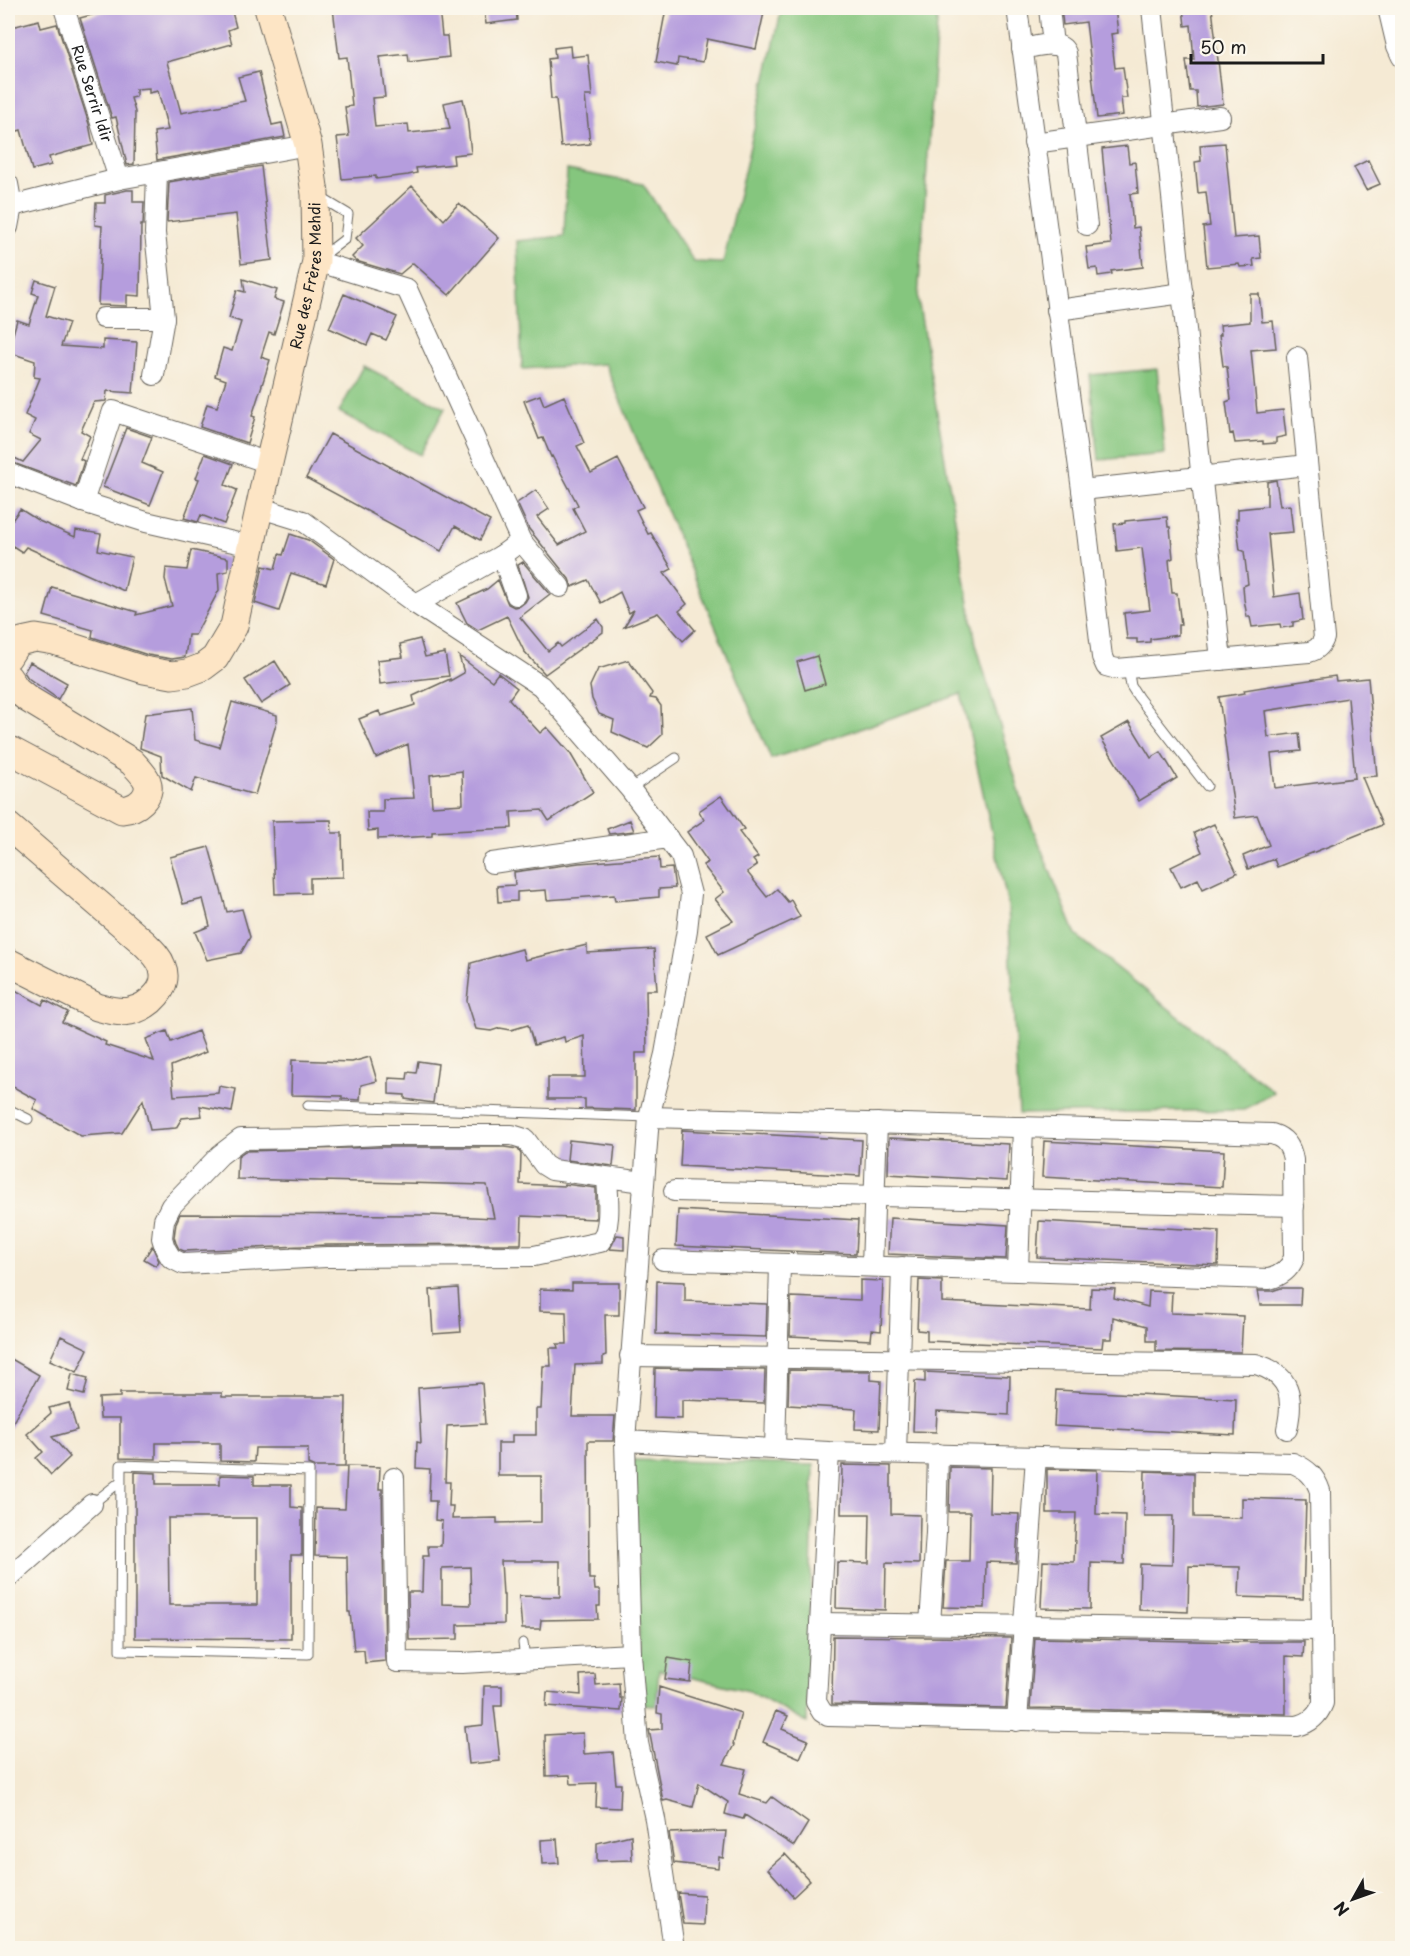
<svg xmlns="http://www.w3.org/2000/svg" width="1410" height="1956" font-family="'Playpen Sans',sans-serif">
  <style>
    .green { fill: #85c67e; stroke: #50714d; stroke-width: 1.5 }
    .building { fill: #b59ddd; fill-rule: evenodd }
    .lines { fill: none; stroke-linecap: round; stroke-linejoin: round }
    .service-casing { stroke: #68645c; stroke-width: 11 }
    .minor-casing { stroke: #68645c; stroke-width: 22 }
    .secondary-casing { stroke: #68645c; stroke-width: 29 }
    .service { stroke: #fff; stroke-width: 9 }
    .minor { stroke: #fff; stroke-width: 20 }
    .secondary { stroke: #fde5c5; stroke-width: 27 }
    .labels { text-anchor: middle; stroke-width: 6; stroke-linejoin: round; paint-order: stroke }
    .street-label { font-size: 15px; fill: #1c1c1c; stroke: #fbf7ec }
  </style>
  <rect width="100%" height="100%" fill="#fbf7ec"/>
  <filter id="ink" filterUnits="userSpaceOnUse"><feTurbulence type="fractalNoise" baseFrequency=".0167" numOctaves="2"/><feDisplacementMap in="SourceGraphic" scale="12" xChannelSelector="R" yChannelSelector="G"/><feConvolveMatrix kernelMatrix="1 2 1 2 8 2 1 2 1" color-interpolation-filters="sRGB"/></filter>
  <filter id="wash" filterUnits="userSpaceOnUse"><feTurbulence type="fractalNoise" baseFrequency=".008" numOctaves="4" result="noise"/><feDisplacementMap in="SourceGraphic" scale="24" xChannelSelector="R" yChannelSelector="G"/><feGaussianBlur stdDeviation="1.35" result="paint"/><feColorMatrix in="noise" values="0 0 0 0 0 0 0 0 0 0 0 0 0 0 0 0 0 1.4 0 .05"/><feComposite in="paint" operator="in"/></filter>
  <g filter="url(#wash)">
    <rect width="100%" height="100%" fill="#f5ead4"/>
    <path class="green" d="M782 8H938L918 299 976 644 1023 804 1076 935 1274 1092 1244 1110 1019 1114 1008 905 961 694 771 759 605 364 522 369 517 241 564 236 567 170 643 184 694 262 723 263Z
      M364 366 445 408 420 455 339 412Z
      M1157 369 1165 454 1099 460 1090 375Z
      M634 1460 814 1465 807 1723 749 1691 659 1670 656 1706 641 1705Z"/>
    <g id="blocks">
      <path class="building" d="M117 8H231L236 27 228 30 232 44 167 62 181 113 245 101 238 77 259 72 272 125 282 123 285 137 157 160 154 132 168 130 158 91 149 93V88L136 89V97L131 98 135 112 134 164 127 165 116 117 112 118 80 18Z
        M333 8H439L442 36H447L449 57 409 62 408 54 380 57 385 97 372 98 375 127 408 124 409 133 450 129 444 103 463 99 467 117 471 153 453 155 454 164 416 168 417 173 408 175 376 179V176L342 179 337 137 349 136 345 107 352 106 347 57 339 58Z
        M484 8H516L517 20 486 24Z
        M666 8H765L756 49 707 39 703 62 678 58 677 66 656 62Z
        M1061 8H1115L1118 33 1111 34 1115 68 1123 67 1127 98H1121L1123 115 1097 118 1086 22 1063 25Z
        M1183 8H1212L1223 104 1197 107 1196 91H1190L1186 60H1194L1191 25 1185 26Z
        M39 20 41 28 57 24 89 124 93 145 49 157 51 165 32 170 21 130 14 132 8 109V99L11 98 8 86V28Z
        M570 46 571 57 588 55 592 96H585L590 144 561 147 556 99H551L548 59 555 58 554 48Z
        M1225 143 1234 238 1259 236 1261 258 1253 259 1254 266 1240 267 1239 264 1207 267 1203 227 1210 226 1206 192 1198 193 1195 162 1201 161 1200 145Z
        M1127 146 1129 163 1135 162 1138 193 1130 194 1133 228 1139 227 1143 267 1111 271 1112 274 1098 276 1097 268 1089 269 1086 247 1111 244 1102 149Z
        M1368 160 1380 184 1366 190 1354 167Z
        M261 166 272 260 241 264 236 214 167 222 169 182Z
        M412 186 444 220 459 203 499 238 449 295 413 263 400 274 356 261 352 257 363 246 356 238Z
        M127 190H133V202H144L143 225H141L140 296 127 295V306L98 305 102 226 95 225 96 203H105V195Z
        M243 279 277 290 274 299 284 302 274 334 269 332 261 357 270 360 252 416 255 417 247 443 200 427 207 404 217 407 226 380 215 376 223 348 232 351 241 322 229 318 237 290 245 292Z
        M36 280 55 286 46 316 69 323 61 346 103 349V340L137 342 133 393 107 391 106 401 94 402 81 431 90 436 80 459 84 461 76 486 8 461V455L23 462 41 440 29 434 35 420 25 415 40 378 34 377 35 361 8 352 17 320 29 324 38 295 32 293Z
        M344 294 397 317 386 340 372 334 367 345 329 328Z
        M1250 294H1259L1262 322 1273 321 1276 348 1251 350 1257 413 1283 410 1286 436 1276 438V443L1263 444V441L1235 443 1233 433 1230 434 1226 402 1231 400 1227 367 1223 366 1219 335H1221L1220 325 1250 322Z
        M540 395 544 405 564 396 584 443 577 446 591 473 618 459 643 507 636 510 648 534 651 533 672 569 664 573 687 604 679 611 695 630 683 641 658 613 624 627 634 610 629 613 620 592 601 603 588 580 572 587 569 579 529 529 517 503 536 490 549 509 537 517 559 545 585 531 573 508 578 505 552 456 551 457 543 438 539 439 524 401Z
        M126 428 152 437 142 463 163 472 150 505 103 487Z
        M330 434 490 521 480 540 455 526 441 551 306 478Z
        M205 454 233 464 225 485 237 490 224 524 201 515 198 522 184 518 199 479 196 478Z
        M1276 480 1280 506 1290 505 1293 532 1268 534 1274 597 1300 593 1303 620 1293 622V626L1281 628 1280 624 1252 627 1250 617H1247L1244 599 1243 586 1248 584 1244 551 1240 550 1236 519H1238V509L1267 506V482Z
        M20 509 39 521 75 537 76 530 101 534 98 550 132 557 124 591 26 547 22 552 8 543V515L13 519Z
        M1167 517 1168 527H1170L1173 558 1169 560 1172 593H1177L1181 625H1178V635L1150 639V642L1137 643V639H1127L1124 613 1150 610 1142 548 1117 551 1114 524 1125 523V521Z
        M290 534 308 540 334 559 326 584 291 573 279 611 255 603 263 566 275 569 279 554 283 555Z
        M191 550 228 558V571L218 573 219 590 195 635H188L185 657 172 659 148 655 92 637 93 630 44 616 52 587 137 612 136 615 172 606 165 579 166 568 187 570Z
        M523 562 550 594 520 617 548 651 558 643 561 647 598 619 603 627V632L545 674 524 651 507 616 478 630 467 623 457 603 487 589 498 580 508 604 514 607 520 606 525 602 528 597 518 565Z
        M420 639 425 657 445 653 449 676 380 684 377 660 403 657 400 644Z
        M459 656 492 681 498 673 517 688 509 699 540 733 547 727 570 753 593 792 549 821 542 810 511 812 512 828 432 832V836L378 839V830L368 831 367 812H383V799L414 798 408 744 376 758 359 719 379 711 381 716 415 705 413 696 450 679V681L464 673ZM462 771 463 804 432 806 430 775Z
        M817 656 825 684 805 690 797 662Z
        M628 660 652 693 650 698 656 699 661 706 662 735 648 748 612 732 614 720 599 714 592 699 590 686 598 669Z
        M275 661 290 685 261 704 245 680Z
        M30 662 67 683 58 699 28 678 24 672Z
        M1335 676 1336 681 1368 678 1377 776 1362 777 1382 825 1277 867 1274 859 1248 869 1243 856 1269 845 1257 815 1235 818 1219 697 1245 693 1244 690ZM1348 698 1355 778 1275 788 1271 754 1301 751 1299 733 1268 737 1265 711Z
        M232 702 277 715V721L255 795 196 778 191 792 162 775 161 756 140 748 145 714 192 708 195 740 219 747Z
        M1129 722 1151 758 1161 752 1177 778 1139 801 1101 738Z
        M721 796 744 829 739 832 758 857 753 860 757 865 747 872 767 897 777 889 788 902 791 900 800 917 718 955 707 934 733 921 715 899 724 892 703 865 708 862 687 832 704 820 699 811Z
        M331 820 332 833H342L343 877 310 878V893L275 894 272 821Z
        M630 820 634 831 609 834 607 829Z
        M1214 824 1237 873 1203 889 1198 879 1181 887 1171 867 1202 852 1194 833Z
        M209 847 227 912 242 909 250 937 241 953 207 960 195 932 210 926 203 899 183 904 170 857Z
        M659 857 660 869 672 868 675 888 659 889V897L615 901 614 895 547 900 546 890 517 892V901L498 902 497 886 515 885 514 872 579 863Z
        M587 945V953L654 949 657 990H646L647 1053H636V1110L585 1108V1099H548V1077H585L584 1036 565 1042 564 1037 534 1045 528 1025 511 1030 500 1028 491 1031 476 1029 467 1001 471 963 522 949 525 960Z
        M15 990 42 1005 45 1000 68 1012 62 1022 106 1042 105 1045 154 1061 146 1039 167 1031 171 1042 198 1031 206 1052 171 1066 174 1096 218 1093 219 1086 236 1089 232 1112 200 1106 202 1116 182 1118 176 1128 150 1130 143 1100 122 1133 81 1136 33 1109 37 1100 8 1084V1004Z
        M370 1057 377 1081 361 1085 360 1100 342 1099V1096L291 1095 292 1060 352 1062Z
        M418 1061 438 1064 433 1103 405 1099V1095L389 1094V1078L407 1079 408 1072 416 1073Z
        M682 1130 862 1140 860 1176 680 1166Z
        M889 1138 1009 1144 1007 1181 888 1174Z
        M569 1140 615 1145 613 1166 567 1160Z
        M1044 1141 1224 1151 1222 1187 1042 1177Z
        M379 1147H504L518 1149 521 1154 520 1184 564 1186V1184L596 1188V1219L522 1216 521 1244 327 1245 184 1251 179 1249 176 1243 174 1237 176 1223 180 1214 430 1215 494 1218 487 1185 237 1179 238 1156 245 1151Z
        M678 1210 858 1220 856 1254 676 1246Z
        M890 1218 1008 1225 1006 1259 888 1254Z
        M1039 1221 1219 1231 1218 1265 1037 1257Z
        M617 1235 624 1236V1250L610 1249Z
        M152 1246 159 1261 156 1266 144 1259Z
        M860 1280 883 1281 881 1331 872 1330 871 1340 790 1336 791 1297 860 1300Z
        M919 1280 942 1281V1302L1090 1309 1091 1288 1115 1289 1114 1298 1148 1307 1149 1291 1172 1292 1171 1313 1243 1316 1241 1352 1156 1351V1341H1147V1326L1113 1317 1112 1339H1103L1102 1348 927 1341V1331L917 1330Z
        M657 1281 685 1282V1301L767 1304 766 1337 656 1334Z
        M572 1283H619V1315H605L606 1355 603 1356V1364L575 1365 572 1416H615L613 1441H588L589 1579H594L595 1590H600V1606H597L598 1619 541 1620 540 1629H522L519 1596 560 1597V1561H501L503 1595H504V1624L458 1625V1639L409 1640 408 1592H422L423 1556H429L428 1546H441L442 1521 435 1520 436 1501H429L430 1469 416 1468 417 1442 421 1443 418 1388 482 1383 485 1424 447 1426 445 1482H450L449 1506H453L452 1519 497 1518V1523L541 1522V1476H498V1443H512V1435H536V1409H541L543 1366H551L550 1348H558L557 1344H567L566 1312 540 1311V1289L572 1290ZM470 1567 471 1605 442 1604V1568Z
        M458 1288 461 1332 433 1334 430 1290Z
        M1281 1288H1301L1300 1305H1260L1257 1291H1272Z
        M61 1336 88 1349 77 1372 50 1360Z
        M8 1357 39 1375 8 1431Z
        M655 1368 765 1370 764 1403 682 1400V1419L654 1418Z
        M789 1370 871 1371V1380L881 1381 879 1430 855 1429 856 1409 788 1405Z
        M925 1372 1010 1376 1009 1415 937 1411 936 1432 913 1431 915 1381 925 1382Z
        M72 1374 88 1378 84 1395 68 1391Z
        M1056 1390 1236 1399 1235 1435 1054 1426Z
        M120 1393H222V1397H346L345 1467H315L308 1464V1448H255L254 1462 220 1461V1443H156V1459L120 1458V1418H100L99 1398 120 1397Z
        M69 1403 77 1430 52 1437 70 1457 51 1475 36 1458 43 1452 27 1434 51 1413 49 1408Z
        M842 1465 891 1466V1514L920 1515 919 1564 886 1563 885 1610 836 1608 837 1562 869 1563 870 1514H841Z
        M347 1466 380 1467 379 1489H382L385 1661 365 1663 364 1650 354 1651 350 1612H348L347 1557 315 1556 316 1508 345 1509Z
        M950 1467 991 1468 990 1513 1019 1514 1016 1563 986 1562 985 1608 943 1607 946 1561H969L970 1512H949Z
        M1047 1469 1097 1470 1096 1514 1125 1515 1124 1564 1091 1563 1090 1609 1041 1608 1043 1561 1074 1562 1076 1513H1047Z
        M1145 1471 1194 1473V1517L1242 1518V1498L1306 1500 1303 1599 1239 1597 1240 1567 1189 1566 1188 1612 1139 1610 1140 1564 1172 1565 1173 1516H1144Z
        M135 1472 156 1473V1484H220V1475L254 1476V1485H291V1507L302 1508V1555H291V1639L135 1638ZM168 1518H257V1605H169Z
        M833 1636 1011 1638 1006 1708 832 1704Z
        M1035 1638 1246 1642H1304L1303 1657 1286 1656V1714L1030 1708Z
        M668 1658 692 1662 690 1682 665 1679Z
        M595 1674 596 1685 619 1683 620 1698H622L621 1711 546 1706 547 1692 581 1695 580 1675Z
        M484 1686H502V1706H494L500 1761 469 1764 465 1727 483 1725Z
        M659 1687 741 1713 733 1744 734 1745 724 1764 746 1769 739 1794 767 1803 772 1797 808 1823 794 1846 745 1815 743 1819 725 1814 728 1802 699 1783 693 1807 667 1800 663 1801 649 1730 662 1729V1714L657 1713Z
        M776 1711 788 1716 782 1729 808 1740 800 1758 763 1742Z
        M583 1733 584 1754 613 1752 616 1784H621L620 1808 596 1807 597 1783 571 1784 570 1775 546 1776 545 1735Z
        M726 1831 723 1858 719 1857 718 1868 674 1863 669 1833Z
        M631 1835 632 1860 597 1861V1843Z
        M557 1839 559 1863 542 1864 541 1840Z
        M785 1854 810 1881 793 1897 768 1869Z
        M678 1893 704 1895 703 1925 683 1924Z"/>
    </g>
  </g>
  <g filter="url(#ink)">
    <use href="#blocks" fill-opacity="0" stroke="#68645c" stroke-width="1.5"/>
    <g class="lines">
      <g class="service-casing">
        <path id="service" d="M318 196 348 214 345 239 320 258
          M1128 668 1131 686 1138 697 1207 786
          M630 789 676 758
          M308 1105 649 1117
          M8 1109 28 1119
          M121 1465 309 1471 308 1654 120 1650Z
          M92 1504 121 1481
          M523 1643 525 1659"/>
      </g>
      <g class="minor-casing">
        <g id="minor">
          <path id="s1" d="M64 8 119 179"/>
          <path d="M1017 8 1082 490 1102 657 1106 666 1117 669 1309 652C1317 650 1321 646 1324 638L1297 357"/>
          <path d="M1049 8 1053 45"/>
          <path d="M1152 8 1221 660"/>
          <path d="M1388 8 1397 46 1402 57"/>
          <path d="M1022 49C1035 47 1060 38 1066 53L1087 225"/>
          <path d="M1034 143 1220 117"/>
          <path d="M8 184 12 206 8 227"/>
          <path d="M8 206H12L119 179 308 145"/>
          <path d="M316 261 407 289 521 541 560 587"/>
          <path d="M1057 310 1183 293"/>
          <path d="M103 318H164"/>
          <path d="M154 375 164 318 155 233 157 173"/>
          <path d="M8 473 83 502 146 522 251 546"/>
          <path d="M1082 490 1307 465"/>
          <path d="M83 502 113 411 269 463"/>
          <path d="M261 508 303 521 416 604 541 686 630 789 681 856 691 894 687 930 665 1054 649 1117 625 1441 631 1654 638 1743 655 1819 674 1948"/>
          <path d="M502 555 516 595"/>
          <path d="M416 604 502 555 521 541"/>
          <path d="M492 863 668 838"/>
          <path d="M649 1117 1272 1134C1285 1138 1291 1146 1293 1160L1294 1258C1289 1270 1281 1276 1269 1279L663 1260"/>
          <path d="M607 1179C608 1197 612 1228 600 1242L534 1256 327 1257 183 1264 171 1258 165 1248 162 1238 164 1220 171 1206 220 1155 241 1139 320 1138 379 1135H512L525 1139 544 1165 552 1170 644 1182"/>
          <path d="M674 1191 1294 1206"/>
          <path d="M872 1266 877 1123"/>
          <path d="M1018 1271 1023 1127"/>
          <path d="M630 1356 1256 1364C1291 1375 1294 1397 1287 1429"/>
          <path d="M625 1441 829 1452 1293 1463C1307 1469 1315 1476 1320 1491L1323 1703C1318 1716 1310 1723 1297 1726L828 1716 822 1712 816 1702 829 1452"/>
          <path d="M775 1449 780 1264"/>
          <path d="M896 1453 902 1267"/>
          <path d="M394 1478 397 1662 462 1663 631 1654"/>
          <path d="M8 1578 92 1504"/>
          <path d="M820 1623 1322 1630"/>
          <path d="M930 1624 936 1533 938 1454"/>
          <path d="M1017 1721 1036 1457"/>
        </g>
      </g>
      <g class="secondary-casing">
        <g id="secondary">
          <path id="s2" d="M8 657 15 646 22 641 36 638 54 641 144 670 172 675 187 673 203 667 215 658 234 626 269 463 316 261 315 194 308 145 268 8"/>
          <path d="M8 677 16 689 28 699 132 762C137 768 144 774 147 781 153 797 136 809 122 810L8 749"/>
          <path d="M8 826 144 943C151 950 159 957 162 966 171 987 149 1007 130 1011 119 1013 108 1010 97 1007L8 962"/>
        </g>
      </g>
      <use href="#service" class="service"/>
      <use href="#minor" class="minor"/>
      <use href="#secondary" class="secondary"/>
    </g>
  </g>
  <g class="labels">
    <g class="street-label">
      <text dy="5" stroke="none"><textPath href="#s1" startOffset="90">Rue Serrir Idir</textPath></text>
      <text dy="5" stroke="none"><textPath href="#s2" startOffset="620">Rue des Frères Mehdi</textPath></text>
    </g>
  </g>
  <rect width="1410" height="1956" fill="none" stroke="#fbf7ec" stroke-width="30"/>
  <g transform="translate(1353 1899) rotate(230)" stroke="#fbf7ec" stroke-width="4.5" paint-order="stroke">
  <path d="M0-4.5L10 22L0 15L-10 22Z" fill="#1c1c1c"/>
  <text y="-9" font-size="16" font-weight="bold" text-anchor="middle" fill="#1c1c1c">N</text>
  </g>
  <path d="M1191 54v9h132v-9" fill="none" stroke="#1c1c1c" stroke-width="3"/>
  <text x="1200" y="54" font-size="18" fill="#1c1c1c" stroke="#fbf7ec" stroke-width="4.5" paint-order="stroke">50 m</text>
</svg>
